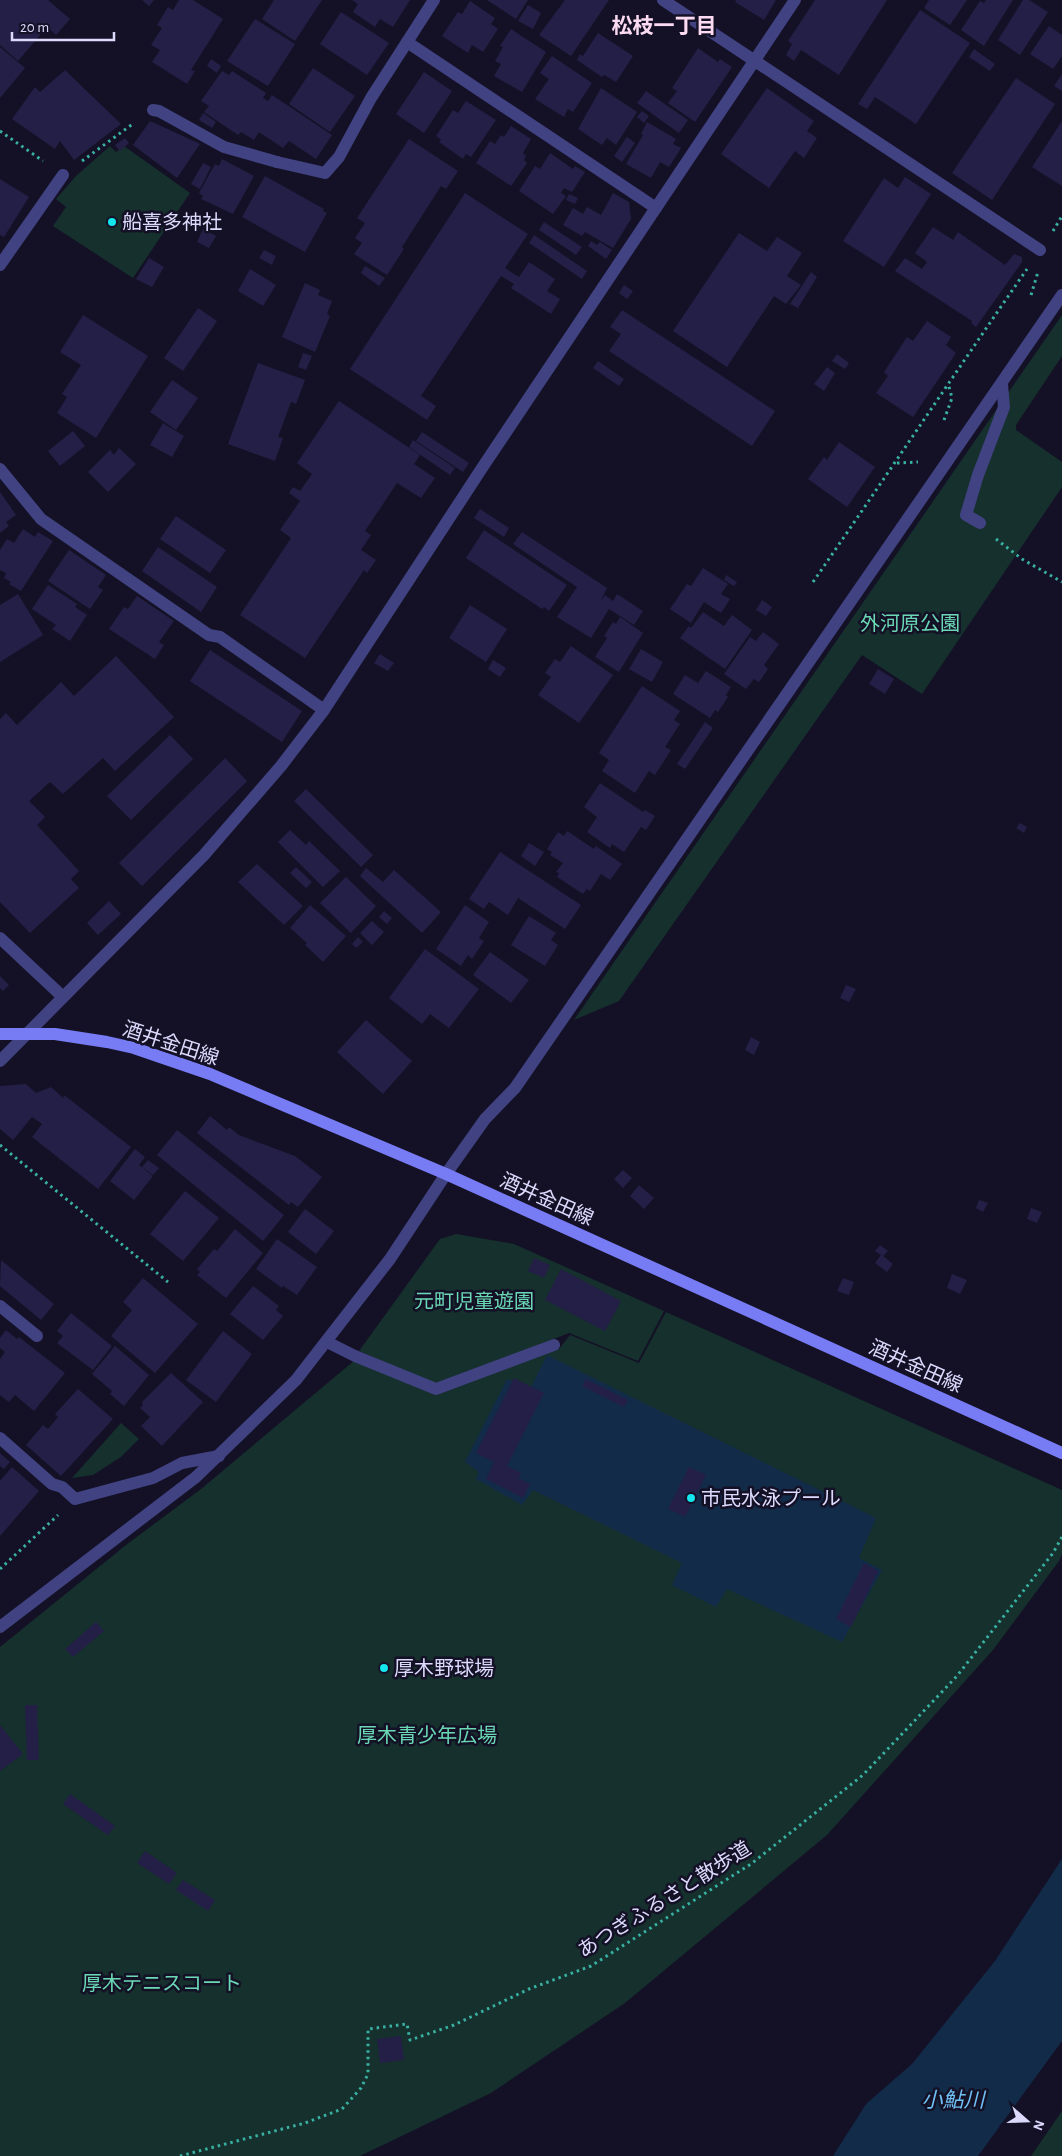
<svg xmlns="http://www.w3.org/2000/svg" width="1062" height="2156" font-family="'Alegreya Sans','Noto Sans JP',sans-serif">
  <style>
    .green { fill: #15302d }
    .water { fill: #122b49 }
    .building { fill: #241f46 }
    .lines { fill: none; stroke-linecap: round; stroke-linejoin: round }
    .path { stroke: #39b1a2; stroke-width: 3; stroke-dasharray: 2.5 4; stroke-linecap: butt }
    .service { stroke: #404282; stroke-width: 12 }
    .minor { stroke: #404282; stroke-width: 12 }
    .tertiary { stroke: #404282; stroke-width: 12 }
    .secondary { stroke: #777cf5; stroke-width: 12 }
    .poi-dot { fill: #14e6ee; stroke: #141126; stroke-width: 2 }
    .labels { text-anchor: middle; stroke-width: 5; stroke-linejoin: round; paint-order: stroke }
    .poi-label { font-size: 20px; fill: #dbd9fc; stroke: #141126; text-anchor: start }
    .park-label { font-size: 20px; fill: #6ad8b5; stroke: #141126 }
    .street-label { font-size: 20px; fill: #dbd9fc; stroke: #141126 }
    .neighbourhood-label { font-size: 21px; font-weight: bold; fill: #fcdbf2; stroke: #141126 }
    .water-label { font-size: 21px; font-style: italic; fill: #6fbff5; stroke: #141126 }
  </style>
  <rect width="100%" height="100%" fill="#141126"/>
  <path class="green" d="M110 146 116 152 124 146 190 193 133 278 53 226 66 207 56 199 76 176Z
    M1062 315V356L1016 425V430L1062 462V487L922 694 862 655 619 1001 574 1020Z
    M456 1234 514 1244 664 1311 638 1361 569 1333 436 1385 359 1351 440 1239Z
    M666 1312 1062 1490V1554L1059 1561 993 1650 827 1835 625 2003 491 2093 360 2156H0V1647L126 1545 201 1489 355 1360 436 1393 559 1349 570 1335 639 1363Z
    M121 1423 139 1439 121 1457 93 1475 72 1478Z
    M1062 2111V2156H1031Z"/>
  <path class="water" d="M547 1355 876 1518 859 1558 882 1570 842 1642 727 1589 716 1607 672 1585 682 1563 533 1490 522 1505 476 1479 479 1472 465 1462 507 1379 531 1387Z
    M1062 1859V2041L978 2156H833L866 2104 912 2064 995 1961Z"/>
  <path class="building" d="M0 0H48L70 19 56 35 47 27 18 61 0 45Z
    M142 0H154L149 6Z
    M179 0H193L223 19 191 70 195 71 187 84 152 62 160 50 151 45 162 28 157 25 168 7 173 10Z
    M274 0H322L295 41 262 19Z
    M352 0H410L393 27 380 19 375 27 353 12 358 4Z
    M487 0H528L516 19Z
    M565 0H609L571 56 539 35Z
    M736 0H776L764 20 735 2Z
    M815 0H887L839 75 801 50 794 61 786 55 792 44 788 41Z
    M929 0H967L950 25 924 8Z
    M986 0H1013L984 46 961 30 980 1 984 3Z
    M1023 0H1029L1048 12 1020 55 998 40Z
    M470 1 495 18 491 24 498 29 483 52 472 45 468 53 442 36 458 12 462 14Z
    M528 5 541 13 533 29 518 21Z
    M920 10 970 43 916 124 875 97 867 109 858 104Z
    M341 12 389 43 367 75 320 44Z
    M255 19 295 44 268 86 227 61Z
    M1049 26 1062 35V56L1053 69 1030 54Z
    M511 29 546 52 522 92 494 76 501 64 495 61 503 47 500 46Z
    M598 33 633 56 616 82 604 75 602 77 577 60 580 54 583 56Z
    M0 47 25 68 0 98Z
    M698 48 718 62 720 59 732 67 695 122 668 103 677 91 672 88Z
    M974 49 995 64 990 71 969 57Z
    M552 56 592 83 573 112 568 109 564 117 535 99 549 79 540 73Z
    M211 59 221 66 217 73 207 66Z
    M313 68 355 96 330 132 289 104Z
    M65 70 121 124 74 160 60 141 55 149 12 119 35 87 40 92Z
    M222 71 229 75 232 71 266 93 263 98 268 101 272 95 332 135 316 159 289 141 283 148 259 132 254 140 241 132 238 135 204 112 209 106 201 101Z
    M424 72 452 91 424 133 396 114Z
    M1062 74V91L1054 86Z
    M1016 78 1055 104 992 200 952 173Z
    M601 88 637 112 616 145 607 138 602 145 578 129Z
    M767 88 814 121 807 131 817 138 804 158 795 151 769 188 721 154Z
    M646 91 688 120 679 133 637 103Z
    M466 101 496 120 471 157 466 154 463 159 439 142 441 140 436 136 453 110 458 113Z
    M642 111 649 116 644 123 637 117Z
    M203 113 216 122 212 128 199 120Z
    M150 121 200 144 177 178 133 145Z
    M1062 121V186L1032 167Z
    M647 122 676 139 673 144 681 148 669 167 660 162 651 178 626 164 643 135 641 134Z
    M511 126 531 139 523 153 526 156 524 160 527 163 511 186 476 163 490 141 495 144 501 135 504 137Z
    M627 137 635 143 622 162 614 156Z
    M125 138 129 143 120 151 115 145Z
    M409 139 458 171 446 189 441 186 402 247 404 249 387 275 354 254 362 243 355 238 365 223 357 218Z
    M550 153 573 169 575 166 585 172 572 192 564 188 561 193 566 196 553 214 519 191 535 166 540 169Z
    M222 159 254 176 233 214 201 199 203 196 199 193 215 164 219 166Z
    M203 163 211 167 200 189 191 184Z
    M265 176 324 209 323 211 327 213 305 252 242 217Z
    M905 177 931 194 884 267 843 241 884 178 898 188Z
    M0 179 29 197 4 237 0 235Z
    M465 193 528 234 505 268 519 277 529 262 555 279 547 291 560 299 551 314 511 288 514 284 501 276 421 396 436 406 427 420 350 369Z
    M613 193 629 202 631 219 613 248 585 232 582 236 563 225 573 208 583 214 587 207 601 215Z
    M569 194 578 198 575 204 566 200Z
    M544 222 582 247 576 255 539 230Z
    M933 227 953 240 958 232 1005 265 1014 254 1022 257V262L976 327 972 324V321L895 271 905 258 922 269 927 262 915 253Z
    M203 229 216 236 209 248 197 242Z
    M739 233 767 251 777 237 802 253 787 276 801 285 786 304 774 296 727 367 673 331Z
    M534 235 587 271 582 279 529 243Z
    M591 241 597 245 600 242 612 250 606 259 588 246Z
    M264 250 276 256 272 265 259 258Z
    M149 258 164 267 152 287 136 279Z
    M365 266 385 278 379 286 361 273Z
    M250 269 276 285 263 306 238 291Z
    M811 272 817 277 798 308 790 304Z
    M305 283 320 290 318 295 332 301 327 314 330 316 315 352 282 337Z
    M624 285 633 291 627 299 619 293Z
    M198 308 217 321 183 371 164 358Z
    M622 310 775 411 752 446 609 351 621 334 610 327Z
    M83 315 148 356 96 438 57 413 67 397 62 394 81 365 60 352Z
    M927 321 951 337 946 345 956 353 913 417 876 393 888 376 884 372 907 337 913 341Z
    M303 353 312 356 306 370 298 367Z
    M837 354 849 363 845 369 832 361Z
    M598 361 624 379 619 386 593 368Z
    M258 363 305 380 296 404 291 402 278 437 283 438 275 461 228 444Z
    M827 367 835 373 824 391 814 384Z
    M172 380 198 398 176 430 150 412Z
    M339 401 420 455 414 464 435 478 421 498 397 483 365 531 371 535 361 550 376 560 367 573 364 570 305 658 240 615 291 538 280 530 300 501 289 493 293 487 300 491 312 474 297 463Z
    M163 423 184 436 172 457 150 445Z
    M73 431 85 446 60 466 48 451Z
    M422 432 469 463 463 472 416 441Z
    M413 440 455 468 450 475 409 447Z
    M839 442 875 467 847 507 808 479 824 457 827 460Z
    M119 448 136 464 108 492 88 472 110 450 114 455Z
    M0 492 16 515 6 522 9 526 0 533Z
    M480 509 509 528 504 537 474 518Z
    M176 516 226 550 210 573 160 539Z
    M23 529 35 537 38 532 53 541 21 591 9 584 11 582 4 578 6 573 0 570V550L7 539 14 543Z
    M484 530 567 585 549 611 544 607 542 609 466 558Z
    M522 532 607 588 600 602 605 595 613 601 617 594 643 611 634 625 609 609 591 638 557 617 577 587 513 544Z
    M158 547 217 587 201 612 142 571Z
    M69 550 106 575 98 587 103 590 90 609 48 581Z
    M703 568 728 584 721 594 730 599 721 613 704 602 691 623 670 609 687 584 691 586Z
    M726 575 737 582 734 586 724 580Z
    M48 585 77 604 75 607 87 615 70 641 52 629 56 625 32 609Z
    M18 594 43 635 0 662V605Z
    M137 596 174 621 159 642 164 645 155 659 109 629 124 607 128 609Z
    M762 600 772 607 766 616 756 610Z
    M470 605 507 629 486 662 449 638Z
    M703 612 724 626 732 615 752 630 725 669 680 638 689 626 691 628Z
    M620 617 643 633 619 672 595 657 607 638 604 636 613 622 616 624Z
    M763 632 779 644 764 665 768 669 759 682 754 679 746 689 724 674 750 637 756 641Z
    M571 646 613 675 579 723 538 695 551 677 545 673 555 659 560 662Z
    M641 649 663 662 652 682 629 669Z
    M210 650 302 711 282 742 190 681Z
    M380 654 394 663 388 671 374 663Z
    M116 656 174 717 115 771 103 758 63 794 50 782 29 801 45 817 37 825 79 871 71 879 79 888 30 933 0 902V719L6 713 17 725 61 682 74 696Z
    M493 660 506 668 500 677 488 669Z
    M878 669 894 679 885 694 869 684Z
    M706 671 731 687 726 695 728 697 718 712 715 710 710 718 673 694 685 675 698 683Z
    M642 686 680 711 674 720 680 724 665 747 671 750 655 775 649 771 635 793 602 771 609 760 599 753Z
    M705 722 713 728 685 769 677 764Z
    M170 735 193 759 131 820 107 796Z
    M225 758 247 781 142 886 119 863Z
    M600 783 643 812 645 810 655 816 646 830 641 827 624 852 612 844 610 848 587 832 597 817 584 807Z
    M306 789 373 855 361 867 294 801Z
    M1020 823 1027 827 1024 833 1016 828Z
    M290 830 306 845 309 841 340 871 323 887 278 842Z
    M567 831 594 849 596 846 622 864 610 880 601 874 590 891 587 889 583 894 557 877 559 873 556 872 563 863 550 855 552 852 547 849 558 832 564 836Z
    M529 843 544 852 535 866 521 856Z
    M500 852 581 905 565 929 518 898 508 915 489 902 484 909 469 899Z
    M257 864 303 906 284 925 238 882Z
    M296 867 312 882 306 888 290 873Z
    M366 868 383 882 394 870 441 912 422 933 360 876Z
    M346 877 376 906 351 933 320 903Z
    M109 901 121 914 98 935 87 923Z
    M310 905 346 936 323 962 305 945 307 943 290 928Z
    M465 905 489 922 479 938 484 941 472 959 468 955 461 966 436 949Z
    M384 911 392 918 387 924 379 917Z
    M529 916 556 933 551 940 558 945 545 966 511 945Z
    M372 921 384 932 372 945 360 933Z
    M358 937 363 942 356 948 352 944Z
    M425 949 479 989 449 1028 430 1014 422 1024 389 998Z
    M490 952 529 980 511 1003 473 975Z
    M0 976 9 985 3 991 0 988Z
    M846 985 856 989 849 1002 840 998Z
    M366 1020 412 1061 383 1094 337 1052Z
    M751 1037 760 1042 754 1055 745 1050Z
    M26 1084 36 1093 51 1087 63 1098 64 1095 131 1147 98 1189 32 1137 42 1124 32 1117 13 1140 0 1129V1086Z
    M210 1116 227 1130 229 1127 239 1135 295 1156 322 1177 298 1207 291 1202 289 1205 197 1133Z
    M177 1130 284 1215 263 1241 157 1155Z
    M135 1149 145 1157 139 1165 134 1161 153 1176 134 1200 110 1181Z
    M148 1160 159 1168 153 1175 142 1167Z
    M623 1170 632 1178 623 1188 614 1179Z
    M639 1185 654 1198 644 1209 630 1196Z
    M185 1191 219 1218 183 1261 150 1234Z
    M979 1200 988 1203 983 1212 976 1208Z
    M1031 1208 1042 1212 1037 1223 1027 1219Z
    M305 1209 334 1231 316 1254 288 1232Z
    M235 1229 263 1253 226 1298 197 1275 200 1272 197 1269 214 1249 217 1251Z
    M277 1239 317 1267 297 1295 283 1286 282 1288 256 1269Z
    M880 1245 888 1251 883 1256 893 1264 887 1272 875 1263 881 1255 875 1251Z
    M534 1258 550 1265 544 1278 528 1271Z
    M1 1260 54 1304 41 1320 0 1286Z
    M561 1269 621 1301 605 1331 545 1300Z
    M952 1274 967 1280 960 1294 947 1288Z
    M143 1278 198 1324 155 1373 111 1336 132 1310 123 1302Z
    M843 1278 854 1282 849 1295 837 1291Z
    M253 1286 279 1306 276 1310 283 1316 263 1340 230 1314Z
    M71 1313 112 1346 93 1370 57 1343 63 1336 57 1331Z
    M6 1330 17 1339 19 1337 65 1373 34 1411 15 1395 9 1402 0 1395V1359L5 1352 0 1348V1338Z
    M223 1331 252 1354 216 1402 186 1380Z
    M115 1346 149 1375 124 1406 110 1394 112 1391 92 1374Z
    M171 1373 203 1402 162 1446 141 1426 150 1417 140 1408 143 1405 142 1402Z
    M514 1378 544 1393 507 1466 521 1473 518 1478 530 1484 523 1498 486 1479 494 1462 476 1453Z
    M586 1379 628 1400 624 1407 582 1386Z
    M78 1389 113 1419 61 1476 26 1445 43 1425 48 1429 58 1417 55 1414Z
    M0 1453 10 1462 4 1469 0 1466Z
    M12 1467 39 1491 0 1536V1481Z
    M689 1467 706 1475 685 1517 668 1509Z
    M864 1563 878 1571 851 1627 836 1619Z
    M96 1622 104 1631 73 1657 65 1649Z
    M25 1705H37L39 1760H27Z
    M0 1725 23 1754 0 1771Z
    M70 1794 115 1826 108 1835 63 1804Z
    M145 1851 177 1873 169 1884 137 1863Z
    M183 1880 215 1900 208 1911 176 1890Z
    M401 2036 404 2060 380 2063 377 2039Z"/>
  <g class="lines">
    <path class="path" d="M0 131 43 161
      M82 161 134 123
      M1053 231 1062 216
      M1031 295 1038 272
      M944 420 952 398 948 383
      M897 463 918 462
      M996 539 1022 559 1062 582
      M813 582C885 478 955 373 1027 269
      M0 1145 168 1282
      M0 1569 58 1515
      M180 2156 305 2123 342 2109 361 2088 368 2074V2029L407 2024 410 2040 454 2025 529 1989 591 1966 751 1864 863 1775 957 1676 1053 1553 1062 1537"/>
    <path class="service" d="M407 42 656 208
      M153 110 159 111 224 147 277 162
      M980 523 966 515 978 475 1004 407 1002 384
      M0 1306 37 1336
      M327 1342 355 1356 436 1389 554 1345"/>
    <path class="minor" d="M663 0 1040 250
      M277 162 325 173 339 157 371 98 434 0
      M0 265 63 175
      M0 469 41 519 209 635 220 637 324 710
      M0 938 63 997
      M0 1061 204 855 281 766 324 710 482 468 795 0
      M446 1174 485 1119 515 1088 1062 295
      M0 1438 52 1484 62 1487 75 1499 153 1478 182 1463 219 1456"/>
    <path class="tertiary" d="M0 1627 196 1477 296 1380 390 1259 446 1174"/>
    <path class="secondary" d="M0 1034H55L107 1042 134 1048 210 1074 446 1174 1062 1453"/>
  </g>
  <g class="poi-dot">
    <circle cx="112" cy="222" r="5"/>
    <circle cx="691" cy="1498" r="5"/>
    <circle cx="384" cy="1668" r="5"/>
  </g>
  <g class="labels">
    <g class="poi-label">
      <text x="122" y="229">船喜多神社</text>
      <text x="701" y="1505">市民水泳プール</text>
      <text x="394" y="1675">厚木野球場</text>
    </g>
    <g class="park-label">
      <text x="910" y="630">外河原公園</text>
      <text x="474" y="1308">元町児童遊園</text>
      <text x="427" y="1742">厚木青少年広場</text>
      <text x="162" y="1990">厚木テニスコート</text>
    </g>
    <g class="street-label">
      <text transform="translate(171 1043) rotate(18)" y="7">酒井金田線</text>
      <text transform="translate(547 1199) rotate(24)" y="7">酒井金田線</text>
      <text transform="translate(916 1366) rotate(24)" y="7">酒井金田線</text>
      <text transform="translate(664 1899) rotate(-32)" y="7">あつぎふるさと散歩道</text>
    </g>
    <g class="neighbourhood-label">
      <text x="664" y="33">松枝一丁目</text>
    </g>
    <g class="water-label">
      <text x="953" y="2107">小鮎川</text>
    </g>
  </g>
  <g transform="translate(1027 2121) rotate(110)" stroke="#141126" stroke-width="4" paint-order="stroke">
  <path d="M0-4L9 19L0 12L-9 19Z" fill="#dbd9fc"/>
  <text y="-8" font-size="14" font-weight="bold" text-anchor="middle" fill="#dbd9fc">N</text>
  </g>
  <path d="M12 32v8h102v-8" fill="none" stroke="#dbd9fc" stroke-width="2.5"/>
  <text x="20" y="32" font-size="15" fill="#dbd9fc" stroke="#141126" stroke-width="4" paint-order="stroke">20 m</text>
</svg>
